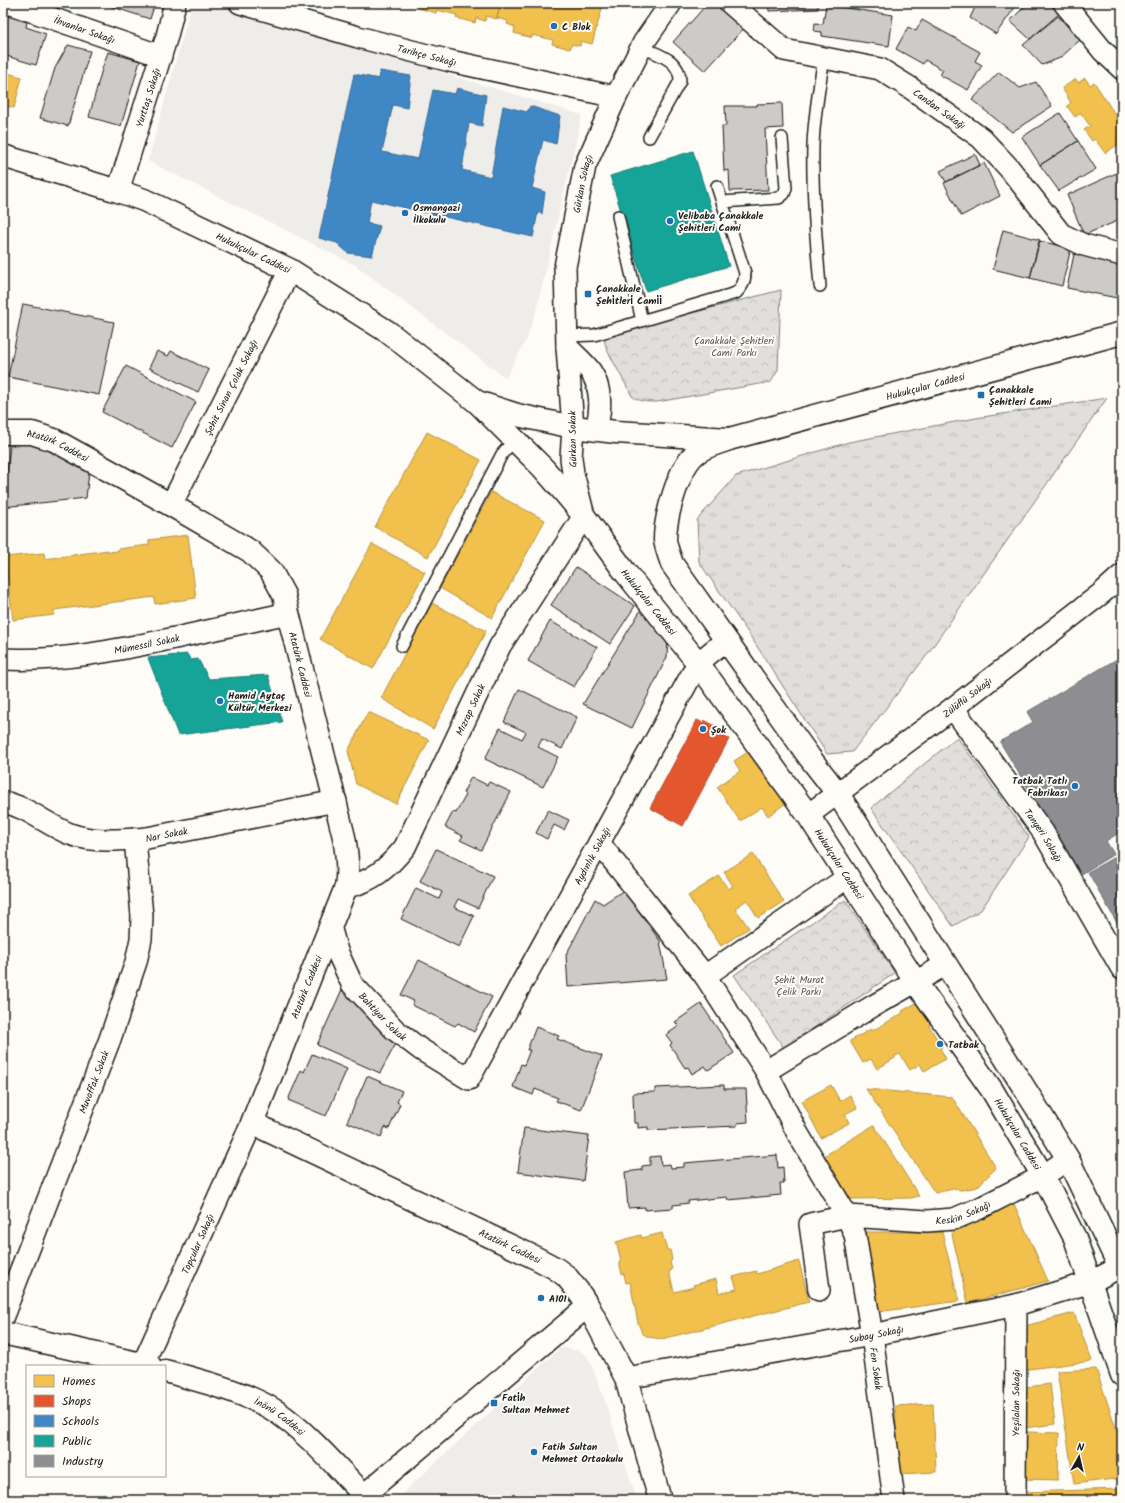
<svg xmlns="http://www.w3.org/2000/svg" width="1125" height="1503" font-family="Kalam,sans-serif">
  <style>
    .built { fill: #eeede9 }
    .grass { fill: url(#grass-tufts); stroke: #7e7e7c }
    .forest { fill: url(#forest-crowns); stroke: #7e7e7c }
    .homes { fill: #f2c14e; stroke: #b2903f }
    .shops { fill: #e4572e; stroke: #a84529 }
    .schools { fill: #3f88c5; stroke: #346892 }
    .public { fill: #17a398; stroke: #187a73 }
    .industry { fill: #8d8d92; stroke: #6b6b6f }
    .building { fill: #cccbc8; stroke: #1c1c1c }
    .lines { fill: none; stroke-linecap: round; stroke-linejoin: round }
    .lane-casing { stroke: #1c1c1c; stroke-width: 14 }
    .street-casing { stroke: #1c1c1c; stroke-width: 24 }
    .secondary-casing { stroke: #1c1c1c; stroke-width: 25 }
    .primary-casing { stroke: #1c1c1c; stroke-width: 25 }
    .lane { stroke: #fdfcf7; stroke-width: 11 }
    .street { stroke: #fdfcf7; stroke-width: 21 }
    .secondary { stroke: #fdfcf7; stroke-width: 22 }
    .primary { stroke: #fdfcf7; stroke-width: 22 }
    .poi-dot { fill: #1f6fb2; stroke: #fdfcf7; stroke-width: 1.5 }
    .labels { text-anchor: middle; stroke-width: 4; stroke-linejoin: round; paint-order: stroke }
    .poi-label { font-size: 10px; font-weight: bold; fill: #1c1c1c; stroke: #fdfcf7; text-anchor: start }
    .street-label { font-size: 10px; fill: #1c1c1c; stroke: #fdfcf7 }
    .park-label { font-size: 10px; fill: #575655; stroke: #fdfcf7 }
  </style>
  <defs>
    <pattern id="grass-tufts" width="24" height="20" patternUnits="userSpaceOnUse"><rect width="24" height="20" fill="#e0dfdb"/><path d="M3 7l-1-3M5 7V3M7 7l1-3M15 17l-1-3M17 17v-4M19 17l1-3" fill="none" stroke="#c0bfbb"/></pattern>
    <pattern id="forest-crowns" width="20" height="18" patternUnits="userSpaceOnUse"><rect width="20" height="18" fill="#e0dfdb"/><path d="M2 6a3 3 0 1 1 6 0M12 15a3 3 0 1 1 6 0" fill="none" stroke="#c0bfbb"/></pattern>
  </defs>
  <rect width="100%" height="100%" fill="#fdfcf7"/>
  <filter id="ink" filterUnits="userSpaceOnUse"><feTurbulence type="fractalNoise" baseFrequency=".025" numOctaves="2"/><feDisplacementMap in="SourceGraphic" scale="8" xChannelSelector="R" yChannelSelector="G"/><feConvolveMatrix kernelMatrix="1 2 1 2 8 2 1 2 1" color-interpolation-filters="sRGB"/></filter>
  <g filter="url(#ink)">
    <path class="built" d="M192 3H213L582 115 537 308 527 338 506 378 355 265 148 161Z
      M565 1348 580 1351 586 1355 590 1361 606 1404 637 1500H395L559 1349Z"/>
    <path class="grass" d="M1107 398 924 659 852 752 827 754 747 631 699 562 697 520 736 476 849 442 976 418Z"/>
    <path class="forest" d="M781 290 778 370 771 382 657 402C648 402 639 402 632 396L607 350 603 336Z
      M957 737 1029 837 981 910 953 926 871 808Z
      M845 900 895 973 784 1048 734 975Z"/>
    <path class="homes" d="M419 3H501L496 19 486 16 485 21 476 18 475 23 456 18 457 15 437 10 436 13 418 8Z
      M501 3H596L603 5 592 44 581 41 580 46 572 44 570 49 552 44 553 40 532 35V38L514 33 515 27 507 24 508 21 497 18Z
      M3 72 22 77 14 108 3 105Z
      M1085 78 1090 85 1094 82 1122 125V127L1118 129 1122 135V137L1116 141 1119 144 1105 153 1095 139 1092 141 1084 130 1090 126 1081 113 1075 117 1067 106 1071 103 1062 88 1076 79 1078 83Z
      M427 432 481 460 428 557 375 527Z
      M491 492 545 520 492 618 440 588Z
      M188 535 196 598 155 604 154 597 54 610V615L13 620 5 557 44 553 45 559 108 550V552L118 551V549L149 545V540Z
      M372 544 425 572 373 669 320 639Z
      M432 603 486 631 433 729 381 698Z
      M368 712 429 740 396 804 356 784 348 751Z
      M751 750 786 803 768 816 762 807 740 821 717 787 740 771 734 761Z
      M753 854 784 902 758 918 747 900 735 908 749 928 721 946 688 896 719 876 728 889 733 886 724 872Z
      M918 1002 931 1023 929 1026 942 1047 940 1048 946 1059 924 1071 920 1064 910 1070 900 1054 895 1056V1058L877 1069 871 1059 863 1063 850 1041 871 1029 872 1031 903 1013 902 1011Z
      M831 1085 840 1101 850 1095 857 1108 845 1114 849 1123 821 1138 802 1101Z
      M866 1089 952 1097 996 1168 977 1187 962 1190 953 1189 935 1193Z
      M874 1125 919 1196 911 1198 851 1199 824 1156Z
      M1010 1195 1048 1281 968 1303 951 1230 997 1212Z
      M864 1232H942L959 1301 877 1312Z
      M662 1233 667 1250H670L672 1260 670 1262 672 1270 669 1271 674 1292 694 1287 693 1285 716 1279 719 1293 737 1289 733 1277 756 1271 757 1274 799 1261 809 1302 662 1339 648 1337 642 1333 638 1323 630 1282 626 1283 624 1274H622L619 1262 621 1261 616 1242 641 1235 642 1238Z
      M1074 1313 1092 1361 1021 1370 1025 1326Z
      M1096 1369 1122 1446V1478L1074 1484 1057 1371Z
      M1050 1384 1055 1424 1024 1428 1019 1388Z
      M933 1404 936 1472 899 1474 895 1406Z
      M1027 1432 1059 1433 1058 1480 1025 1479Z
      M1122 1489V1500H1022V1492Z"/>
    <path class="shops" d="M697 720 703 723 704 720 727 732 724 737 729 739 683 826 650 808Z"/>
    <path class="schools" d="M380 71 411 76 407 108 393 105 382 152 418 159 433 90 455 94 457 88 486 95 482 126 469 123 462 170 491 177 503 106 527 112 530 106 560 116 556 144 543 140 532 188 545 192 542 214 538 212 533 237 371 200 367 223 380 226 372 256 348 253 337 243 319 238 354 74 379 79Z"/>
    <path class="public" d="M693 151 729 266 646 291 610 176Z
      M187 654 191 660 198 659 209 679 268 675 282 722 178 735 148 658Z"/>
    <path class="industry" d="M1122 656V831L1106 841 1114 854 1080 875 1000 742 1033 722 1027 712Z
      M1122 853V929L1121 930 1088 872Z"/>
    <path class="building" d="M100 3H155L150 19Z
      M708 3H718L745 27 705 71 673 42Z
      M768 3H818V9L769 11Z
      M977 3H1018L996 34 970 18Z
      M1028 3H1049L1060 13 1030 39 1010 21Z
      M826 5 893 15 889 46 822 36V32L814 31 815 23 823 24Z
      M3 15 27 22 26 27 46 34 36 65 3 55Z
      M1058 16 1080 40 1060 58 1042 65 1023 45Z
      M922 20 980 52 975 61 982 65 968 90 940 75 943 70 925 60 923 64 896 49 908 27 916 31Z
      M68 45 90 51 68 126 40 118 55 68Z
      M108 52 140 61 121 126 89 117 102 69Z
      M999 72 1020 88 1036 82 1052 106 1012 132 972 100Z
      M782 103 783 128 765 129 768 190 730 191 729 170 724 171 722 126H726L725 106H757V104Z
      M1060 113 1078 141 1040 165 1022 137Z
      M1078 141 1096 169 1059 191 1040 165Z
      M975 154 980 165 946 182 940 171Z
      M984 163 1000 196 961 216 944 183Z
      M1119 172 1122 179V219L1084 235 1067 195Z
      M1003 230 1040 240 1030 278 993 269Z
      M1039 241 1071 248 1062 286 1030 278Z
      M1074 254 1122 263V299L1067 288Z
      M3 298 7 299 3 321Z
      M23 304 114 322 99 395 8 377Z
      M157 351 168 356 171 351 209 370 198 392 149 368Z
      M126 366 196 402 172 448 102 412Z
      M11 437 90 463 86 498 3 507Z
      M576 567 635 606 610 644 551 605Z
      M644 605 668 635 667 657 632 728 583 704Z
      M3 613 5 614 6 625H3Z
      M550 621 597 647 574 687 528 661Z
      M519 689 577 717 562 749 542 739 538 747 558 757 543 787 485 759 500 728 522 739 526 732 504 722Z
      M471 777 487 785 489 782 511 792 481 850 460 840 463 836 445 827 453 812 456 813 466 795 463 793Z
      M548 810 569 820 564 830 554 825 547 839 536 833Z
      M436 849 493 876 478 908 458 899 454 907 474 916 459 947 401 919 416 888 439 899 442 892 420 881Z
      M624 890 660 941 667 979 568 987 566 955 595 899 603 904Z
      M419 960 492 997 474 1032 458 1023 455 1026 412 1005 414 1001 401 995Z
      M344 985 400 1036 380 1073 317 1045Z
      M701 1004 734 1053 708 1070 705 1066 692 1074 688 1067 685 1068 670 1045 672 1043 666 1035 679 1026 675 1022Z
      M536 1027 559 1036 557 1039 602 1056 581 1110 556 1101 558 1098 535 1089 533 1095 513 1087 521 1064 524 1065 530 1050H527Z
      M312 1054 347 1069 326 1116 288 1100 301 1070 304 1072Z
      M367 1076 402 1091 397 1102 400 1104 389 1129 385 1127 381 1137 347 1122Z
      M724 1085V1089H746L748 1122 737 1123V1126L648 1130V1127L638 1128V1123H634L633 1093 655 1092V1088Z
      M524 1128 589 1136 583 1181 518 1172Z
      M777 1155 778 1168 783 1167 784 1183H780L781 1195 728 1200 727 1197 688 1201 689 1203 673 1205V1208L645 1210V1207L628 1208 625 1172 642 1170V1166L650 1165V1157L660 1156 661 1165 670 1164 671 1168 684 1167V1163Z"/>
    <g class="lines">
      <g class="lane-casing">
        <path id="lane" d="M642 47C658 55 680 59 680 81L649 137
          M722 202 779 198 784 194 786 188 782 138
          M618 216 642 321
          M820 286C816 239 812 192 813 146 814 116 819 87 824 58
          M567 336 594 335 736 293C742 287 745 282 745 273L717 186
          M402 646 502 454 515 439"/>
      </g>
      <g class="street-casing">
        <g id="street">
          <path id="s1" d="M8 3 161 56"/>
          <path id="s2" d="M240 3 358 37 450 61 616 97"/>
          <path id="s3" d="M730 3 784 50 880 69 909 87 981 138 1009 168 1061 234 1084 245 1122 255"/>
          <path d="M1064 3 1103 51 1122 69"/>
          <path id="s4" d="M118 191 167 36 175 3"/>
          <path d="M567 347C575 355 585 363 591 372 602 389 601 411 596 430"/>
          <path id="s5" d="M171 505 290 270"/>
          <path id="s6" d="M3 659C61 662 118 650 175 638 213 630 251 621 288 613"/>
          <path id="s7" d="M953 708 1043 832 1122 969"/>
          <path id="s8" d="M3 802C28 807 47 825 70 834 94 843 122 840 147 838L336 801"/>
          <path id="s9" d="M808 815 953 708 1102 593 1122 575"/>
          <path d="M599 843 705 976 848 877"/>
          <path id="s10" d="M346 887C372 882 388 868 405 847L500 646 584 516 573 473 571 458 573 427 567 347 565 267 585 166 616 97 644 42 671 3"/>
          <path id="s11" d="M330 926 337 951 352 984 395 1030 420 1049 469 1079 698 663 726 640"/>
          <path id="s12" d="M705 976 766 1071 798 1134 847 1216 855 1235 872 1335 894 1500"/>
          <path d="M766 1071 873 1006 945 965"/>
          <path id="s13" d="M819 1290 810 1224 847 1216 927 1221 954 1219 980 1208 1043 1176 1068 1159"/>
          <path id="s14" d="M3 1316 110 1039 136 962 141 939 142 916 135 839"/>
          <path id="s15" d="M143 1364 252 1123"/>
          <path id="s16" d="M626 1378 872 1335 1016 1305 1091 1282 1120 1267"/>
          <path d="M364 1495 588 1306"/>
          <path id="s17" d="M1015 1500 1016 1305"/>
        </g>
      </g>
      <g class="secondary-casing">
        <g id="secondary">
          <path id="s18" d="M477 402 543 468 564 492 584 516 625 572 698 663 808 815 915 981 992 1090 1043 1176 1075 1238 1122 1375"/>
          <path id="s19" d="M3 433H32L54 440 171 505 250 551 271 571 284 595 288 613 344 837C347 854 349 870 346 887L252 1123 538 1259 555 1268 566 1276 578 1291 588 1306 626 1378 660 1500"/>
          <path d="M729 439C719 443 704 446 695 454 678 469 665 518 665 540 666 548 670 557 672 564L810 758 838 794 1035 1105 1068 1159 1122 1272"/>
          <path d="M3 1333 150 1366"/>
          <path id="s20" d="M165 1371C200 1381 247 1392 277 1412 310 1435 336 1467 364 1495L358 1500"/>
        </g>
      </g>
      <g class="primary-casing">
        <g id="primary">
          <path id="s21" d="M3 156 118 191 144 200 290 270 388 332 477 402 517 415 573 427 616 432 729 439 1122 333"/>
        </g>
      </g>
      <use href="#lane" class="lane"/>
      <use href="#street" class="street"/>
      <use href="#secondary" class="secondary"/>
      <use href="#primary" class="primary"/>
    </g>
  </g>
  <g class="poi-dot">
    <circle cx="554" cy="26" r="4"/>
    <circle cx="405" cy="213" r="4"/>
    <circle cx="670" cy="221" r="4"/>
    <rect x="584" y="290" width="8" height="8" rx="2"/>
    <rect x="977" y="391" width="8" height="8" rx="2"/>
    <circle cx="220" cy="701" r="4"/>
    <circle cx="703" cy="729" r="4"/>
    <circle cx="1075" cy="786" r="4"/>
    <circle cx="940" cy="1044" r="4"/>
    <circle cx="541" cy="1298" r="4"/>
    <rect x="490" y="1399" width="8" height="8" rx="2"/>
    <circle cx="534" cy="1452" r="4"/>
  </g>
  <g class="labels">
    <g class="poi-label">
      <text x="562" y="30">C Blok</text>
      <text x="413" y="211">Osmangazi<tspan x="413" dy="12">İlkokulu</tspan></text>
      <text x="678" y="219">Velibaba Çanakkale<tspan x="678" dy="12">Şehitleri Cami</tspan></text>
      <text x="596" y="292">Çanakkale<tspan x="596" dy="12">Şehi̇tleri̇ Cami̇i̇</tspan></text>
      <text x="989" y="393">Çanakkale<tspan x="989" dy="12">Şehitleri Cami</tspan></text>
      <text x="228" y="699">Hamid Aytaç<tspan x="228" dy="12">Kültür Merkezi</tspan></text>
      <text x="711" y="733">Şok</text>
      <text x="1067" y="784" text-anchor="end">Tatbak Tatlı<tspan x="1067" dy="12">Fabrikası</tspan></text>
      <text x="948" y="1048">Tatbak</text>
      <text x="549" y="1302">A101</text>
      <text x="502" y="1401">Fati̇h<tspan x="502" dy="12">Sultan Mehmet</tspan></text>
      <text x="542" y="1450">Fatih Sultan<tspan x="542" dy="12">Mehmet Ortaokulu</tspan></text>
    </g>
    <g class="street-label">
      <text dy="4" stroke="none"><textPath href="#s1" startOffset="81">İhvanlar Sokağı</textPath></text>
      <text dy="4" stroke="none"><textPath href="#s2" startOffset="194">Tarihçe Sokağı</textPath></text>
      <text dy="4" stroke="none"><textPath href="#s4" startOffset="98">Yurttaş Sokağı</textPath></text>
      <text dy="4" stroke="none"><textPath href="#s3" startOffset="241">Candan Sokağı</textPath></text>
      <text dy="4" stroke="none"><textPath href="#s10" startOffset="786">Gürkan Sokağı</textPath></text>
      <text dy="4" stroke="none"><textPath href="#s21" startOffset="269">Hukukçular Caddesi</textPath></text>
      <text dy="4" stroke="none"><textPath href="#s21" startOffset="998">Hukukçular Caddesi</textPath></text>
      <text dy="4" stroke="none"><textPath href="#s5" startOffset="132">Şehit Sinan Çolak Sokağı</textPath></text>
      <text transform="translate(572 439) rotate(-91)" y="4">Gürkan Sokak</text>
      <text dy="4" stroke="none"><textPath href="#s19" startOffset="57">Atatürk Caddesi</textPath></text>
      <text dy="4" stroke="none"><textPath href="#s18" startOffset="264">Hukukçular Caddesi</textPath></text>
      <text dy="4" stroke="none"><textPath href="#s6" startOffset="145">Mümessil Sokak</textPath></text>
      <text dy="4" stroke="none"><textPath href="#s19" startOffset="405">Atatürk Caddesi</textPath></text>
      <text dy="4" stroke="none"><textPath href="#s9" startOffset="198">Zülüflü Sokağı</textPath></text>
      <text dy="4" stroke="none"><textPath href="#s10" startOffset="225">Mızrap Sokak</textPath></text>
      <text dy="4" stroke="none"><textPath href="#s8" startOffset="172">Nar Sokak</textPath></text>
      <text dy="4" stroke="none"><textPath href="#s7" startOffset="156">Tanyeri Sokağı</textPath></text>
      <text dy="4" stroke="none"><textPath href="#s11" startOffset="469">Aydınlık Sokağı</textPath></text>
      <text dy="4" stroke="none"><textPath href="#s18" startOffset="588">Hukukçular Caddesi</textPath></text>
      <text transform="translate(306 987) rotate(-68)" y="4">Atatürk Caddesi</text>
      <text dy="4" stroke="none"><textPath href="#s11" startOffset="107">Bahtiyar Sokak</textPath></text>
      <text dy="4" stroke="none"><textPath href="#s14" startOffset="251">Muvaffak Sokak</textPath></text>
      <text dy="4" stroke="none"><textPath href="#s18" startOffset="912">Hukukçular Caddesi</textPath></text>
      <text dy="4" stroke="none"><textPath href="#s13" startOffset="222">Keskin Sokağı</textPath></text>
      <text dy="4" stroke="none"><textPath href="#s15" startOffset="132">Topçular Sokağı</textPath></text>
      <text dy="4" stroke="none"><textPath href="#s19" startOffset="1173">Atatürk Caddesi</textPath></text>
      <text dy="4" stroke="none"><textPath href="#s16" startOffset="254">Subay Sokağı</textPath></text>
      <text dy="4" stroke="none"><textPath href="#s12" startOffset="435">Fen Sokak</textPath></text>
      <text dy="4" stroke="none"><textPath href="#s17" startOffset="97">Yeşilalan Sokağı</textPath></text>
      <text dy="4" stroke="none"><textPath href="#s20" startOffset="124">İnönü Caddesi</textPath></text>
    </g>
    <g class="park-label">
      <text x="734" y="344">Çanakkale Şehitleri<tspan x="734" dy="12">Cami Parkı</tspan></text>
      <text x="799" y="983">Şehit Murat<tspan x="799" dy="12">Çelik Parkı</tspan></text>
    </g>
  </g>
  <rect width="1125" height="1503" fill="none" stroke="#fdfcf7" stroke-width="16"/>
  <rect x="8" y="8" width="1109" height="1487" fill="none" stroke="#1c1c1c" stroke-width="1.5" filter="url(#ink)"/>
  <rect x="26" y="1365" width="140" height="112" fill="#fdfcf7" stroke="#a3a29f"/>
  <rect x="34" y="1375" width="20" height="12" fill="#f2c14e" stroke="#a3a29f"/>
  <text x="62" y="1385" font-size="12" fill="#1c1c1c">Homes</text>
  <rect x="34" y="1395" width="20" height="12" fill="#e4572e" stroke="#a3a29f"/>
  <text x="62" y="1405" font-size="12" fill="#1c1c1c">Shops</text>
  <rect x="34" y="1415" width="20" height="12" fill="#3f88c5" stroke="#a3a29f"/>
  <text x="62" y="1425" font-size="12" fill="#1c1c1c">Schools</text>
  <rect x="34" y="1435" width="20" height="12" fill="#17a398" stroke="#a3a29f"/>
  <text x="62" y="1445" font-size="12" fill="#1c1c1c">Public</text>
  <rect x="34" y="1455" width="20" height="12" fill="#8d8d92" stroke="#a3a29f"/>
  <text x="62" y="1465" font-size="12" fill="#1c1c1c">Industry</text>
  <g transform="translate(1079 1457) rotate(8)" stroke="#fdfcf7" stroke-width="3" paint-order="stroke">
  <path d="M0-3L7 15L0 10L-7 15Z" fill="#1c1c1c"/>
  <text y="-6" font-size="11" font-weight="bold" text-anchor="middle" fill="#1c1c1c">N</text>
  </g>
</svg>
